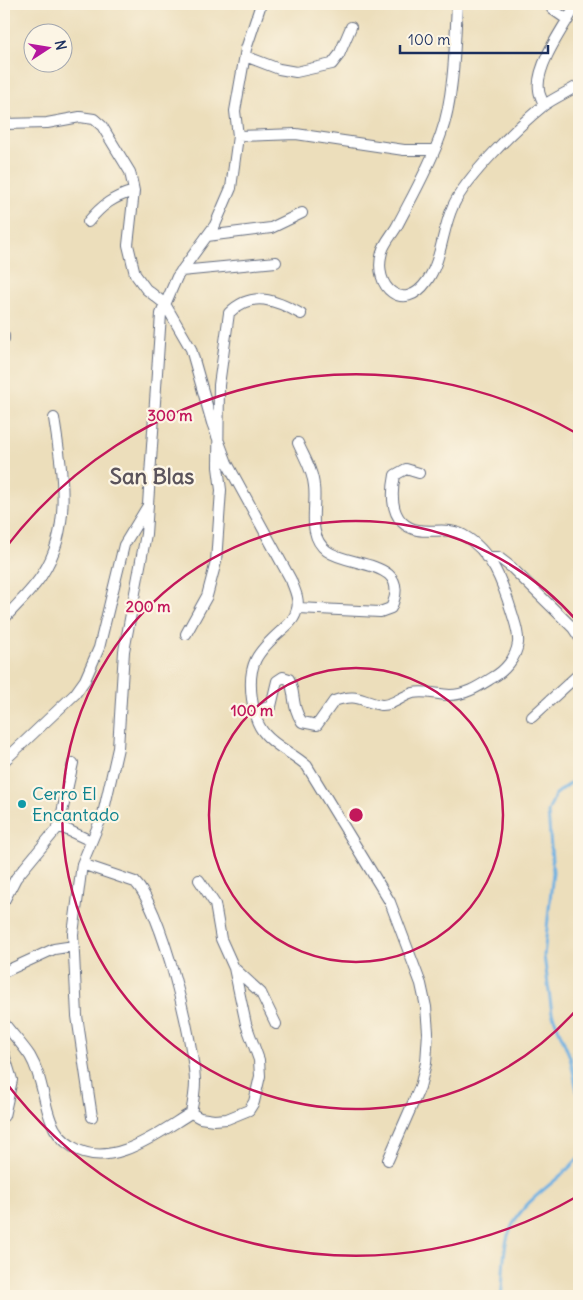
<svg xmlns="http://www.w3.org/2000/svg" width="583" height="1300" font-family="Delius,sans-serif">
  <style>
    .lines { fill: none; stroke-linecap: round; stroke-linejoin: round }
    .stream { stroke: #6db0e2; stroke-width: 3 }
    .street-casing { stroke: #646c7f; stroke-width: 12 }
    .street { stroke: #fff; stroke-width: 10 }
    .ring { fill: none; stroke: #c2185b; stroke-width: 2.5 }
    .culture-dot { fill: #0f9aa8; stroke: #fcf5e5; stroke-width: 2 }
    .labels { text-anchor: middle; stroke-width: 4.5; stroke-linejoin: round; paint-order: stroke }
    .culture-label { font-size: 18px; fill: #0d838f; stroke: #fcf5e5; text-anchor: start }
    .district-label { font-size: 22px; font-weight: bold; fill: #5b545c; stroke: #fcf5e5 }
    .centre { fill: #c2185b; stroke: #fcf5e5; stroke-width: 2.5 }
    .ring-label { font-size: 15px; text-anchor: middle; font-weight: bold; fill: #c2185b; stroke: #fcf5e5; stroke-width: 4.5; stroke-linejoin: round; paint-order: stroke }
  </style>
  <rect width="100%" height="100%" fill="#fcf5e5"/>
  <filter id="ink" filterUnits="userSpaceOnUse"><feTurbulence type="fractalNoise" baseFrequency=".02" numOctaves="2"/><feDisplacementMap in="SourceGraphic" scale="10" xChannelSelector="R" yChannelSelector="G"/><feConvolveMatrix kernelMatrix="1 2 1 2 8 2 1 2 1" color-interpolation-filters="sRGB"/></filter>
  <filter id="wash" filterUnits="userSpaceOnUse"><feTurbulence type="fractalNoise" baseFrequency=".0096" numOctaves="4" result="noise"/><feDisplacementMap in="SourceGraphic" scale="20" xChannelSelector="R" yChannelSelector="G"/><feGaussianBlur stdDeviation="1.12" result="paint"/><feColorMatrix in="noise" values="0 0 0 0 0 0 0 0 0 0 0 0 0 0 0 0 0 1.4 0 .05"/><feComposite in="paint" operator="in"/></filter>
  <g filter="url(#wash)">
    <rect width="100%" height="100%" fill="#ecdebb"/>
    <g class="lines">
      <path class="stream" d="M579 405C563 432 573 464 579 493
        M579 776 555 795 548 812 553 872 544 956 552 1013 570 1057 579 1100
        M501 1296C504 1277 502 1257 507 1239 517 1200 556 1186 579 1157"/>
    </g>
  </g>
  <g filter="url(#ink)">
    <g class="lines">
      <g class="street-casing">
        <path id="street" d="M457 4C455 43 454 98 441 134 430 166 412 197 397 226 392 235 384 243 382 252 372 288 404 314 427 281 442 260 442 229 453 206 466 177 517 127 543 106 554 98 568 92 579 85
          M551 4 552 9 568 20
          M245 56 279 69 296 72 332 64 339 55 351 27
          M544 105C543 101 539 95 539 90 535 66 565 25 577 4
          M4 124 47 123 80 117 94 119 102 126 130 172 134 191 128 245 135 274 146 289 165 304 191 349 212 423 227 463 291 580C294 589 300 599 297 609 295 619 289 624 282 630 257 652 247 664 252 699 254 712 256 724 265 734 276 747 294 754 307 766L390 902 421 984 426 1007 428 1032 426 1063 420 1087 388 1160
          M238 136 296 134 404 150H433
          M88 222C102 205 113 197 134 191
          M207 236 271 228 302 213
          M181 271 276 262
          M4 336V339
          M298 443C304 457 313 471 314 486 317 507 306 535 327 551 350 568 413 559 391 608L380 612 298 608
          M486 557H498L511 567 573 628 579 637
          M4 619C16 605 32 591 42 575 73 528 62 471 54 418
          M186 634 207 596 216 562 221 490 218 467 219 385 229 313C252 290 276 300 301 314
          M254 712 271 706 277 681 283 677 289 679C296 694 291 706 302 722L317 725 334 701C359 693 359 701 381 705 392 706 402 696 413 693 425 690 438 695 450 695 466 695 479 686 492 678 505 671 516 658 518 643 519 633 515 623 512 613 503 584 492 551 463 535 444 524 419 539 402 522 390 510 392 490 395 475L406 469 419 473
          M532 717 579 674
          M4 761 75 694 85 680 99 648 124 545 147 507
          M59 826 91 841
          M4 901 16 878 59 826 73 763
          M234 968 261 993 276 1024
          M4 972 54 949 74 946
          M4 1023C12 1034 22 1044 30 1056 42 1076 43 1100 51 1121 55 1132 63 1141 73 1147 111 1171 159 1132 191 1113 193 1103 195 1093 195 1082 194 1043 162 909 135 882L82 864
          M4 1054 12 1080 4 1116
          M191 1113 200 1118 214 1120 227 1119 249 1110 254 1102 260 1076 259 1060 246 1024 234 968 221 939 215 904 199 880
          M92 1117 77 1016 73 934 82 864 103 814 118 748 124 651 146 534 161 314 177 277 215 225 231 188 238 136 235 111 246 49 261 4"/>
      </g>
      <use href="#street" class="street"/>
    </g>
  </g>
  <g class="ring">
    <circle cx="356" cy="815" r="147"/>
    <path d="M578 1008A294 294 0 1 1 578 622"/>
    <path d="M576 1197A441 441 0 0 1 4 1080M4 550A441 441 0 0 1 576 433"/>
  </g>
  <circle class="culture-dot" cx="22" cy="804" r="5"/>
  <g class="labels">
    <g class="culture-label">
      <text x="32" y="800">Cerro El<tspan x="32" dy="21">Encantado</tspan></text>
    </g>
    <g class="district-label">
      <text x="152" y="484">San Blas</text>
    </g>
  </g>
  <circle cx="356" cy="815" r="8" class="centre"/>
  <g class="ring-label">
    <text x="170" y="421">300 m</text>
    <text x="148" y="612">200 m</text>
    <text x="252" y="716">100 m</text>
  </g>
  <rect width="583" height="1300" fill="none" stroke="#fcf5e5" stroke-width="20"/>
  <g transform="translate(48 48) rotate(78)"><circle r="24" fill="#fcf5e5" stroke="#a2a6af"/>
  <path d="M0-4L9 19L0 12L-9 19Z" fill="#b5179e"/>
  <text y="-8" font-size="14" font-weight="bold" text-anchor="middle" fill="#1b2f5e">N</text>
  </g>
  <path d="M400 45v8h148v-8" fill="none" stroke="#1b2f5e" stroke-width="2.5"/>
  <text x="408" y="45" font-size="15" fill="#1b2f5e" stroke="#fcf5e5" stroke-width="4" paint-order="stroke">100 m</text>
</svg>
